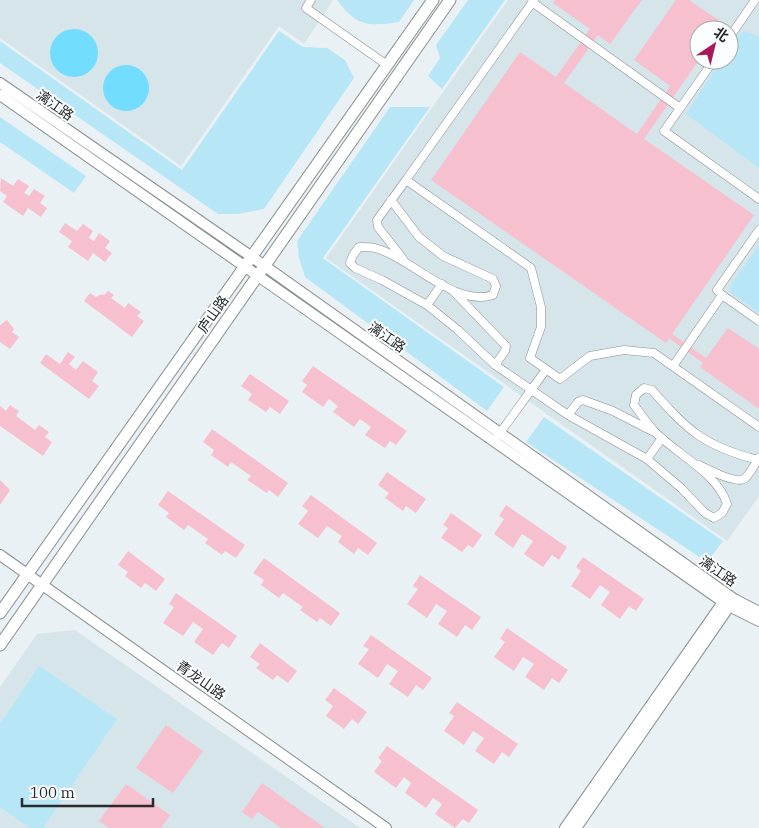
<svg xmlns="http://www.w3.org/2000/svg" width="759" height="828" font-family="'IBM Plex Serif','Noto Sans SC',serif">
  <style>
    .built { fill: #d5e5ea; fill-rule: evenodd }
    .green { fill: #b7e7f7 }
    .water { fill: #73ddff }
    .building { fill: #f7c0ce }
    .lines { fill: none; stroke-linecap: round; stroke-linejoin: round }
    .minor-casing { stroke: #898f92; stroke-width: 9 }
    .tertiary-casing { stroke: #898f92; stroke-width: 12 }
    .secondary-casing { stroke: #898f92; stroke-width: 13 }
    .minor { stroke: #fff; stroke-width: 8 }
    .tertiary { stroke: #fff; stroke-width: 10 }
    .secondary { stroke: #fff; stroke-width: 11 }
    .labels { text-anchor: middle; stroke-width: 4; stroke-linejoin: round; paint-order: stroke }
    .street-label { font-size: 14px; fill: #282a2b; stroke: #fbfeff }
  </style>
  <rect width="100%" height="100%" fill="#eaf1f4"/>
  <path class="built" d="M0 0H333L304 44 279 26 181 166 0 38Z
    M508 0H759V496L727 541 326 258ZM699 30H729V60H699Z
    M75 630 360 828H0V687L37 634Z"/>
  <path class="green" d="M337 0H414L399 22C368 27 356 26 337 0Z
    M468 0H505L442 89 428 76 440 58 436 45Z
    M279 31 303 47 327 48 345 60 354 78 264 209 238 214H218L0 63V41L182 170Z
    M746 31 759 37V168L686 114 721 60H729C729 49 734 34 746 31Z
    M390 107H430L323 258 504 387 487 411 305 277 299 258 297 241Z
    M0 117 86 176 74 193 0 142Z
    M759 245V313L731 293 730 286Z
    M544 417 723 541 707 562 526 442Z
    M39 666 117 719 43 828H30L0 807V724Z"/>
  <path class="water" d="M50 53a24 24 0 1 1 48 0a24 24 0 1 1-48 0Z
    M103 88a23 23 0 1 1 46 0a23 23 0 1 1-46 0Z"/>
  <path class="building" d="M555 0H642L610 44 598 35 564 83 637 134 670 86 634 60 676 0H689L724 24 720 30H699V60L644 139 754 215 672 334 706 358 728 328 759 349V409L700 367 703 363 669 338 666 343 431 180 520 52 556 77 590 29 553 3Z
    M1 178 13 186 18 179 29 186 24 193 29 196 34 189 45 196 40 203 47 208 41 217 28 208 23 216 3 202 7 196 0 191Z
    M65 223 77 231 83 224 93 231 89 238 94 241 99 233 110 241 105 248 112 253 105 262 93 253 88 261 68 247 72 241 59 232Z
    M108 291 114 295 111 298 125 308 128 303 141 312 137 316 144 321 132 337 84 301 90 293 96 297 102 294 104 295Z
    M7 320 14 329 12 332 19 337 10 349 0 342V325Z
    M68 352 75 357 69 364 76 370 83 361 98 372 92 381 99 386 89 399 40 363 46 354 60 364Z
    M313 366 407 431 396 445 390 441 385 448 365 435 371 427 360 419 354 427 333 412 338 406 329 399 323 407 302 392 307 385 302 381Z
    M250 374 289 401 280 414 270 407 266 412 248 400 252 394 241 386Z
    M10 405 19 411 16 416 35 430 39 425 49 432 45 437 52 442 43 456 0 426V406L6 411Z
    M212 429 288 483 278 497 269 490 267 493 247 480 251 476 231 462 228 467 211 455 214 450 203 442Z
    M387 472 426 499 416 513 406 506 403 511 385 498 389 493 378 485Z
    M0 480 10 490 0 505Z
    M168 491 245 545 236 558 225 551 222 555 205 543 208 539 188 525 184 530 166 517 169 513 158 505Z
    M311 495 377 543 368 555 358 548 354 554 338 542 342 536 327 526 318 538 298 524 308 511 302 506Z
    M506 505 567 547 559 560 552 555 543 567 524 554 533 541 522 534 513 548 494 534 504 519 499 516Z
    M451 513 482 535 473 548 468 545 462 552 441 538 448 528 443 525Z
    M128 551 165 579 156 591 145 583 141 588 125 576 128 572 118 565Z
    M583 557 644 599 636 611 629 606 620 619 601 605 610 592 600 585 590 599 571 586 581 571 576 567Z
    M264 558 340 613 331 626 320 618 317 622 300 610 303 607 283 593 279 598 261 585 264 580 253 573Z
    M420 575 481 617 472 630 465 625 457 637 438 624 447 611 436 604 427 618 407 604 418 589 413 586Z
    M176 593 237 636 229 648 222 643 213 655 194 642 203 629 193 622 183 636 163 623 174 607 169 604Z
    M507 628 568 670 559 683 552 678 544 690 525 677 534 664 523 657 514 671 494 657 505 642 500 639Z
    M371 635 432 678 423 690 416 685 408 697 389 684 398 671 387 664 378 678 358 664 369 649 363 646Z
    M260 643 297 671 288 683 277 675 273 680 256 668 260 664 250 657Z
    M334 688 367 712 358 724 352 719 344 729 326 716 333 706 325 700Z
    M457 702 518 744 509 757 502 752 494 764 475 751 484 738 473 731 464 745 444 731 454 716 449 713Z
    M166 725 203 751 173 793 136 768Z
    M387 746 478 810 469 823 463 819 455 828 435 814 442 804 433 798 426 808 405 793 411 783 404 777 396 788 374 772 382 761 378 758Z
    M262 783 325 828H281L258 812 252 819 242 812Z
    M126 784 170 815 161 828H109L99 821Z"/>
  <g class="lines">
    <g class="minor-casing">
      <path id="minor" d="M311 0 306 8 387 65
        M534 0 406 180 531 268 541 307V327L530 358 560 379 590 356 624 350 654 353 759 427
        M532 2 680 108
        M729 38 755 0
        M714 60 664 131 759 199
        M391 200 419 237 443 256 493 279 496 286 493 295C455 308 410 257 375 248 370 247 364 247 359 247L353 255 350 263 355 268 382 280 427 305 458 330 495 365 568 415 647 459 681 488 705 513 714 518 722 513 727 504C718 474 677 454 656 433 648 425 641 414 634 405L636 395 644 388 652 390C688 431 704 446 758 460L759 458
        M403 259 378 227 377 220 406 180
        M454 292 506 346 505 351 495 365
        M722 295 717 290 759 230
        M427 305 442 284
        M673 366 722 295 759 321
        M568 415 578 402 583 400 613 411 652 431
        M497 437 545 371
        M647 459 662 438
        M699 465C707 469 736 484 744 479 749 476 754 465 758 460"/>
    </g>
    <g class="tertiary-casing">
      <path id="tertiary" d="M0 83 252 257 734 599 759 612
        M0 95 729 606 759 621
        M0 555 386 828
        M565 828 726 598
        M576 828 733 601"/>
    </g>
    <g class="secondary-casing">
      <path id="secondary" d="M0 613 433 0
        M0 645 450 0"/>
    </g>
    <use href="#minor" class="minor"/>
    <use href="#tertiary" class="tertiary"/>
    <use href="#secondary" class="secondary"/>
  </g>
  <g class="labels">
    <g class="street-label">
      <text transform="translate(55 105) rotate(35)" y="5">漓江路</text>
      <text transform="translate(213 314) rotate(-55)" y="5">庐山路</text>
      <text transform="translate(387 337) rotate(35)" y="5">漓江路</text>
      <text transform="translate(718 571) rotate(35)" y="5">漓江路</text>
      <text transform="translate(201 680) rotate(35)" y="5">青龙山路</text>
    </g>
  </g>
  <g transform="translate(714 45) rotate(35)"><circle r="24" fill="#fbfeff" stroke="#a7a9aa"/>
  <path d="M0-4L9 19L0 12L-9 19Z" fill="#a81a59"/>
  <text y="-8" font-size="14" font-weight="bold" text-anchor="middle" fill="#282a2b">北</text>
  </g>
  <path d="M22 798v8h131v-8" fill="none" stroke="#282a2b" stroke-width="2.5"/>
  <text x="30" y="798" font-size="15" fill="#282a2b" stroke="#fbfeff" stroke-width="4" paint-order="stroke">100 m</text>
</svg>
